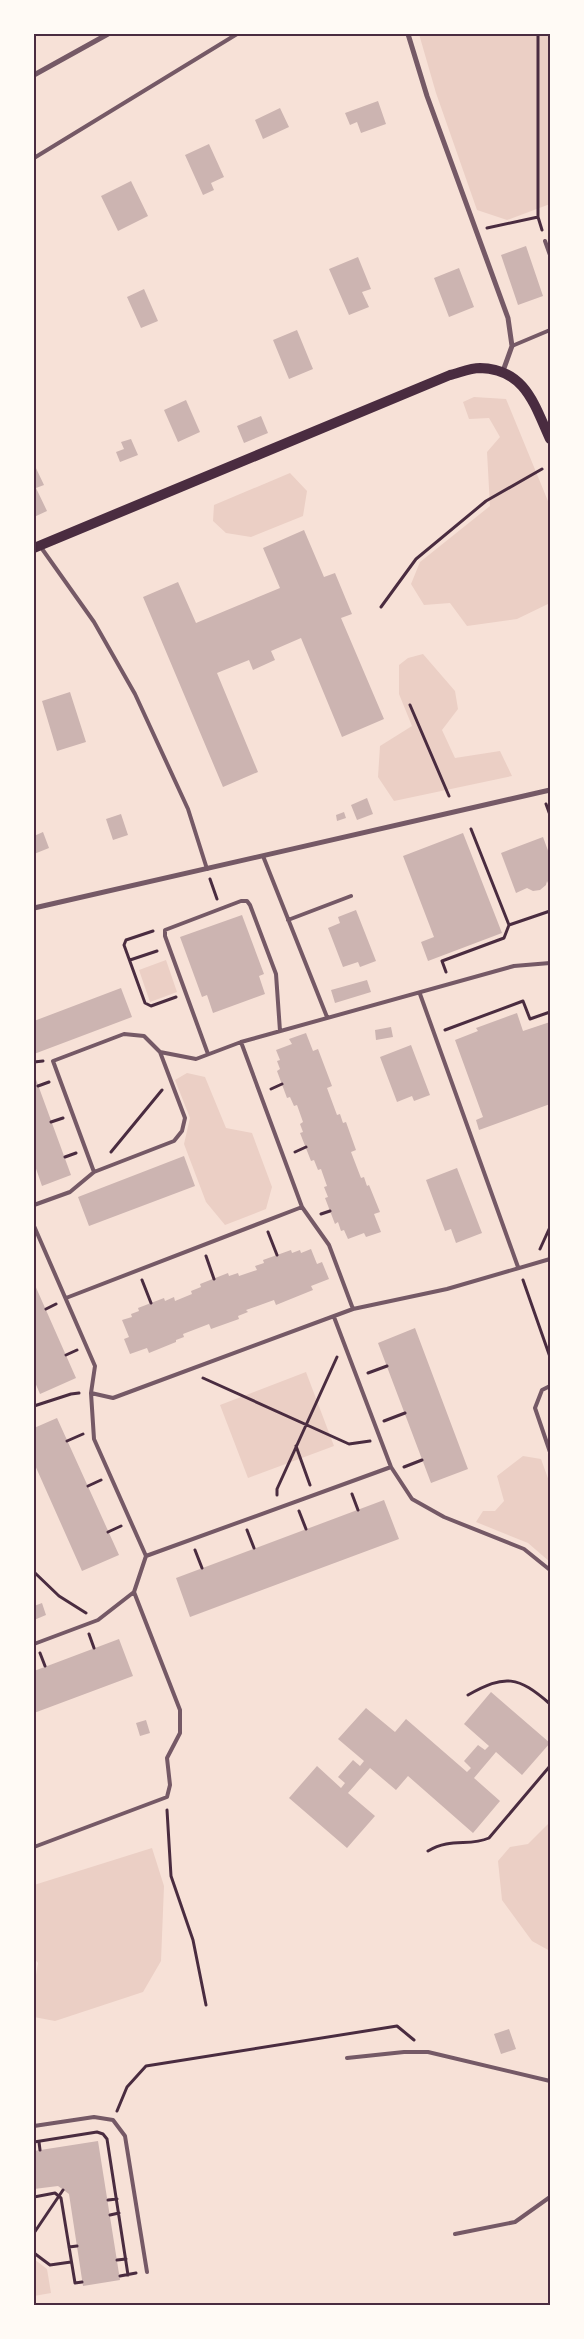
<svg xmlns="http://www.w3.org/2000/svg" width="584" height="2339" font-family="'Nunito Sans',sans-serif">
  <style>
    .green { fill: #ebcfc5 }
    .building { fill: #ccb4b1 }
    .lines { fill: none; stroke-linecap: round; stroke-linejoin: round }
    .path { stroke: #4a2c40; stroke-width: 3 }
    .service { stroke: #755966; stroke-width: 4 }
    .minor { stroke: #755966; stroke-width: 5 }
    .secondary { stroke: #4a2c40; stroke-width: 10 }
    .neatline { fill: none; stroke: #4a2c40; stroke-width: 2 }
  </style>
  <rect width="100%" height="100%" fill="#f7e1d7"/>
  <path class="green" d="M419 34H550V204L507 220 477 210 436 93Z
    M474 397 506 399 550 506V603L517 619 467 626 450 603 424 605 411 584 420 562 490 506 487 452 500 437 489 418 469 419 463 402Z
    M290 473 307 491 303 516 251 537 226 533 213 521 214 505Z
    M423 654 455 691 458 709 442 730 455 758 500 751 512 776 394 801 378 777 380 746 412 726 399 694V665L408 658Z
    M166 960 177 992 150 1002 139 970Z
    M187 1073 205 1077 226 1128 252 1133 272 1187 266 1209 225 1225 206 1202 184 1144 190 1118 175 1080Z
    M306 1372 334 1446 248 1478 220 1405Z
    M523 1456 541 1459 550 1484V1562L528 1543 476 1522 483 1511H495L504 1501 497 1476Z
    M550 1822V1951L532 1941 502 1900 498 1861 510 1847 528 1844Z
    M152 1848 164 1886 161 1961 143 1992 55 2021 34 2017V1976L36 1975 38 1963 34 1958V1885Z
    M34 2259 47 2269 51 2293 34 2296Z"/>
  <path class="building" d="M378 101 386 124 361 133 357 122 350 125 345 113Z
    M280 108 289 127 263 139 255 120Z
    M209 144 224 177 211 183 214 190 203 195 185 155Z
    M131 181 148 216 118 231 101 196Z
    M526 246 543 296 518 305 501 255Z
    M358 257 371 289 362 292 369 307 349 315 329 269Z
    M459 268 474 307 449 317 434 278Z
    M144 289 158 321 141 328 127 297Z
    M297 330 313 369 289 379 273 340Z
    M186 400 200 432 178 442 164 410Z
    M261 416 268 433 244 443 237 426Z
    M131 439 138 455 120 462 116 452 124 449 121 442Z
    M34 464 44 485 36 488 47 511 34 517Z
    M304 530 324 577 335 573 352 614 341 618 384 719 342 737 301 638 271 651 275 660 253 670 249 660 217 673 258 772 223 787 143 597 178 582 196 623 280 588 263 548Z
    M70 692 86 742 57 751 42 701Z
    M367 798 373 814 357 820 351 805Z
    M344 812 346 818 337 821 336 815Z
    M121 814 128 835 113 840 106 819Z
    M43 832 49 848 34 854V836Z
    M463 833 502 933 428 961 421 942 434 937 403 856Z
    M543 837 550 856V888L547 881 546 885 540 890 533 891 527 888 516 893 501 853Z
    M356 910 376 961 360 967 358 962 343 967 328 928 340 923 338 917Z
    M242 915 264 974 259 976 265 994 213 1013 207 995 202 997 180 937Z
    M367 980 371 992 335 1003 331 990Z
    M121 988 132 1017 34 1054V1021Z
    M517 1013 523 1031 550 1022V1104L479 1130 476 1120 483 1117 455 1040 478 1031 476 1028Z
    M391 1027 393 1037 376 1040 375 1030Z
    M306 1033 313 1051 318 1049 332 1086 327 1088 337 1115 340 1114 343 1123 346 1122 356 1150 351 1152 361 1178 364 1177 367 1186 369 1185 380 1212 374 1214 381 1232 366 1237 364 1233 348 1239 344 1230 341 1231 338 1222 335 1224 325 1198 328 1197 324 1187 327 1186 321 1169 318 1170 314 1160 311 1161 300 1133 303 1132 300 1124 303 1122 297 1105 294 1106 290 1097 287 1098 277 1071 280 1069 277 1061 280 1060 276 1050 292 1044 289 1039Z
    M411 1045 430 1095 414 1101 412 1096 397 1102 380 1057Z
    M34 1074 71 1175 42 1186 34 1163Z
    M184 1156 195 1186 89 1226 78 1197Z
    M457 1168 482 1233 456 1243 451 1229 445 1231 426 1180Z
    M311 1249 317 1264 322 1262 329 1279 311 1286 313 1290 276 1305 274 1300 246 1310 248 1312 238 1316 239 1319 211 1329 209 1324 183 1334 184 1337 176 1340V1342L149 1353 147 1348 130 1354 124 1339 129 1337 122 1320 132 1317 131 1314 139 1311 138 1308 164 1298 165 1301 174 1297 175 1301 192 1294 191 1291 201 1287 200 1284 228 1273 229 1276 238 1273 239 1276 257 1270 255 1266 264 1263 263 1260 291 1250 292 1253 300 1250 301 1253Z
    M34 1283 76 1378 40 1394 34 1380Z
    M415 1328 468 1469 431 1483 378 1343Z
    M57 1418 119 1555 82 1571 34 1463V1428Z
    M384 1500 399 1539 190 1617 176 1578Z
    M42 1603 46 1615 34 1620V1606Z
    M119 1639 133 1676 34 1713V1671Z
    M491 1692 550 1743 522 1775 496 1752 474 1778 500 1801 473 1833 408 1776 396 1790 370 1768 348 1793 375 1816 347 1848 289 1798 317 1766 341 1788 345 1783 338 1777 353 1760 360 1766 364 1761 338 1739 366 1708 395 1732 406 1719 467 1772 471 1768 464 1761 478 1745 485 1750 489 1746 464 1724Z
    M146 1720 150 1733 140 1736 136 1723Z
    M509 2029 516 2049 501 2054 494 2034Z
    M98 2141 120 2280 83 2286 69 2194 58 2186 34 2189V2151Z"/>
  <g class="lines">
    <path class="path" d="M538 34V217L542 230
      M487 228 538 217
      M381 607 416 559 486 501 542 469
      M410 705 449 796
      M546 804 550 815
      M471 829 509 925
      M210 879 217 899
      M153 931 126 940 124 945 145 1003 151 1006 176 997
      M130 960 157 951
      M446 972 442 961 504 938 509 925 550 911
      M445 1030 523 1001 530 1019 550 1012
      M34 1062 43 1061
      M38 1086 49 1082
      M271 1089 282 1084
      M51 1122 63 1118
      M111 1152 162 1090
      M295 1152 306 1147
      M65 1157 76 1153
      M321 1214 330 1211
      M268 1232 277 1255
      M540 1249 550 1227
      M206 1256 214 1279
      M142 1280 151 1303
      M523 1280 550 1357
      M46 1309 56 1304
      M66 1355 77 1350
      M368 1373 387 1366
      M203 1378 349 1444 370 1441
      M34 1406 71 1394 79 1393
      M384 1421 405 1413
      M67 1441 83 1434
      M296 1446 310 1485
      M404 1467 422 1460
      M88 1486 101 1480
      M352 1494 358 1510
      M277 1495V1489L337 1357
      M299 1511 306 1529
      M247 1530 254 1548
      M108 1532 121 1526
      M195 1550 202 1568
      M34 1572 59 1596 86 1613
      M89 1634 94 1648
      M40 1653 45 1666
      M468 1695C505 1674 518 1676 550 1704
      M167 1810 171 1876 193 1940 206 2005
      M428 1851C451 1837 469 1847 489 1838L550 1766
      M117 2111 127 2087 146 2066 397 2026 414 2040
      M34 2142 97 2132 103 2134 107 2139 128 2275
      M39 2142 40 2150
      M34 2197 55 2193 61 2198 75 2283 82 2282
      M108 2200 117 2199
      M110 2215 119 2213
      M34 2233 63 2190
      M69 2247 77 2246
      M34 2253 50 2265 71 2262
      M117 2260 126 2259
      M120 2276 136 2273"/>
    <path class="service" d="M34 158 237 34
      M545 241 550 255
      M512 346 550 330
      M40 546 94 622 135 694 188 809 207 869
      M263 856 327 1017
      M288 920 351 896
      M420 994 518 1267
      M241 1042 302 1207 329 1245 353 1309
      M208 1054 165 936V930L241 901H247L250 905 276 974 280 1031
      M94 1172 53 1061 124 1034 144 1036 160 1052 196 1059 241 1042 514 966 550 963
      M34 1205 70 1192 94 1172 174 1141 182 1131 185 1118 160 1052
      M34 1226 95 1366 91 1393 94 1439 146 1556 134 1592 98 1620 34 1644
      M66 1298 302 1207
      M334 1317 391 1467 412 1499 444 1517 524 1549 550 1570
      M550 1386 542 1390 535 1408 550 1452
      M91 1393 113 1398 353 1309 447 1289 550 1259
      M146 1556 391 1467
      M34 1847 167 1797 170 1785 167 1758 180 1733V1710L134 1592
      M347 2058 404 2052H428L550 2081
      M34 2126 94 2117 113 2120 125 2136 147 2272
      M455 2234 515 2222 550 2197"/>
    <path class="minor" d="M408 34 427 96 508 318 512 346 503 371
      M34 75 108 34
      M34 908 550 790"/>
    <path class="secondary" d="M34 548 450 375C459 373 470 368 480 368 525 369 534 404 550 439"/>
  </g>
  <rect width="584" height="2339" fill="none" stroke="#fffaf5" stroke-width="70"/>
  <rect x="35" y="35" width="514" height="2269" class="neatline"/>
</svg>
